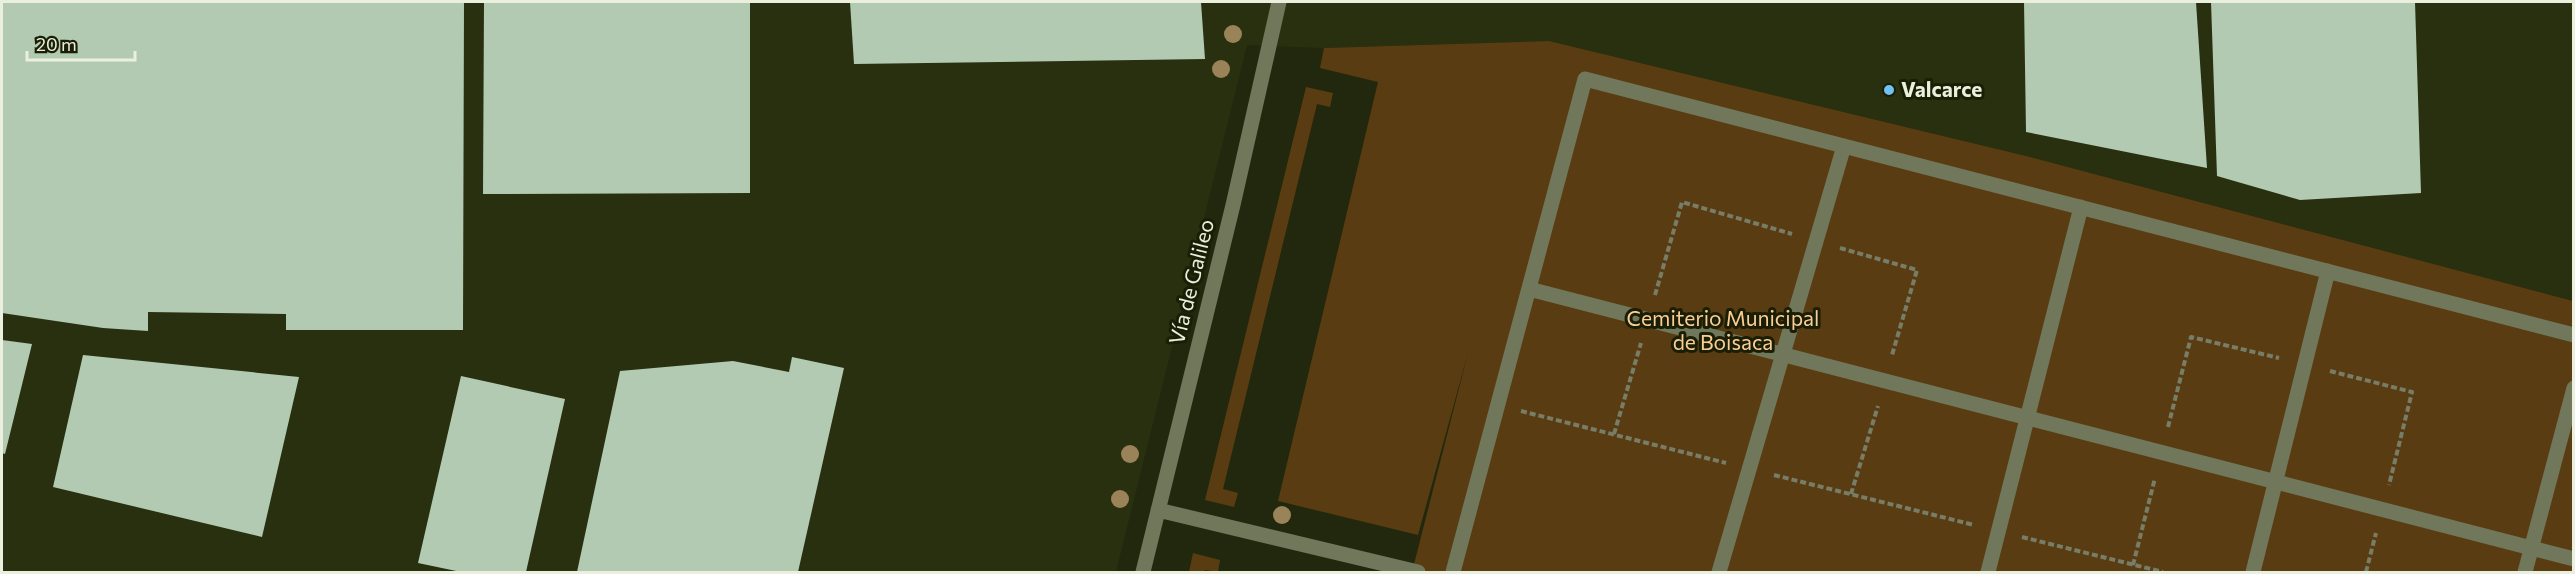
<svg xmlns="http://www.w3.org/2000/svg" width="2575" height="574" font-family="Commissioner,sans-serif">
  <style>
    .built { fill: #29300f }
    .green { fill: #593c11 }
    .building { fill: #b2cab1 }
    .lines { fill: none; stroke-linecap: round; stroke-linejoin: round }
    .path { stroke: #787d67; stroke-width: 4; stroke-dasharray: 6 3; stroke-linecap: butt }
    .minor { stroke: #70775b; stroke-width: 15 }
    .tree { fill: #9a8359 }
    .poi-dot { fill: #72c1f5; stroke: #191e05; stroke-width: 2 }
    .labels { text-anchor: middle; stroke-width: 6; stroke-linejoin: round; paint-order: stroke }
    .poi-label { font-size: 21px; font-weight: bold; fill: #eaefde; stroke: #191e05; text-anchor: start }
    .street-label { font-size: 21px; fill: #eaefde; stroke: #191e05 }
    .park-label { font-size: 21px; fill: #fcce96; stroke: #191e05 }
  </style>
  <rect width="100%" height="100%" fill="#22280e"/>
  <path class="built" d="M2 2H2573V301L2026 156 1549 41 1324 48 1247 45 1116 572H2Z"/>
  <path class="green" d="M1549 41 2026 156 2573 301V572H1412L1468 353 1418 535 1278 501 1378 82 1320 68 1324 48Z
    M1306 87 1333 93 1330 107 1317 104 1223 489 1238 493 1234 507 1205 500Z
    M1193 553 1220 560 1218 572 1205 570 1204 572H1189Z"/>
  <path class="building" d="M2 2H464L463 330H286V314L148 312V331L103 328 2 313Z
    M484 2H750V193L483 194Z
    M850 2H1201L1205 59 854 64Z
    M2024 2H2196L2207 168 2026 132Z
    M2211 2H2415L2421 193 2300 200 2217 176Z
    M2 340 32 344 5 454 2 453Z
    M83 355 299 377 262 537 53 487Z
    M792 357 844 368 798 572H577L620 371 733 361 789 372Z
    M461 376 565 399 526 572H461L418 563Z"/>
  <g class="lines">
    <path class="path" d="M1840 248 1917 270 1892 355
      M1655 295 1682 202 1792 234
      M2330 371 2412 392 2389 485
      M1521 411 1726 463
      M2168 427 2191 337 2279 358
      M1614 434 1641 343
      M1774 475 1974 525
      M1851 494 1878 406
      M2022 537 2163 572
      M2133 565 2155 478
      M2366 572 2376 533"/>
    <path class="minor" d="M1529 289 2574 559
      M1158 510 1418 572
      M1143 572 1233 205 1279 2
      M1453 572 1585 79 2574 335
      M1719 572 1844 146
      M1988 572 2081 207
      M2253 572 2328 271
      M2525 572 2574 388"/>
  </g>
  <g class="tree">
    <circle cx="1233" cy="34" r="9"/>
    <circle cx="1221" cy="69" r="9"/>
    <circle cx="1130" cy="454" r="9"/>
    <circle cx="1120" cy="499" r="9"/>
    <circle cx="1282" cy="515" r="9"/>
  </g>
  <circle class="poi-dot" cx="1889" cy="90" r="6"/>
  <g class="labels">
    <g class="poi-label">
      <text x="1901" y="97">Valcarce</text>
    </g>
    <g class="street-label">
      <text transform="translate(1192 282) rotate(-76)" y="7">Vía de Galileo</text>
    </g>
    <g class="park-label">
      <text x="1723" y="326">Cemiterio Municipal<tspan x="1723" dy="24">de Boisaca</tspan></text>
    </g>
  </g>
  <rect width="2575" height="574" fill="none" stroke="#eaefde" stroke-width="6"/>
  <path d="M27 51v9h108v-9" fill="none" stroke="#eaefde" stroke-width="3"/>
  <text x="36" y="51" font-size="18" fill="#eaefde" stroke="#191e05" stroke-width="4.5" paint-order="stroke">20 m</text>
</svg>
